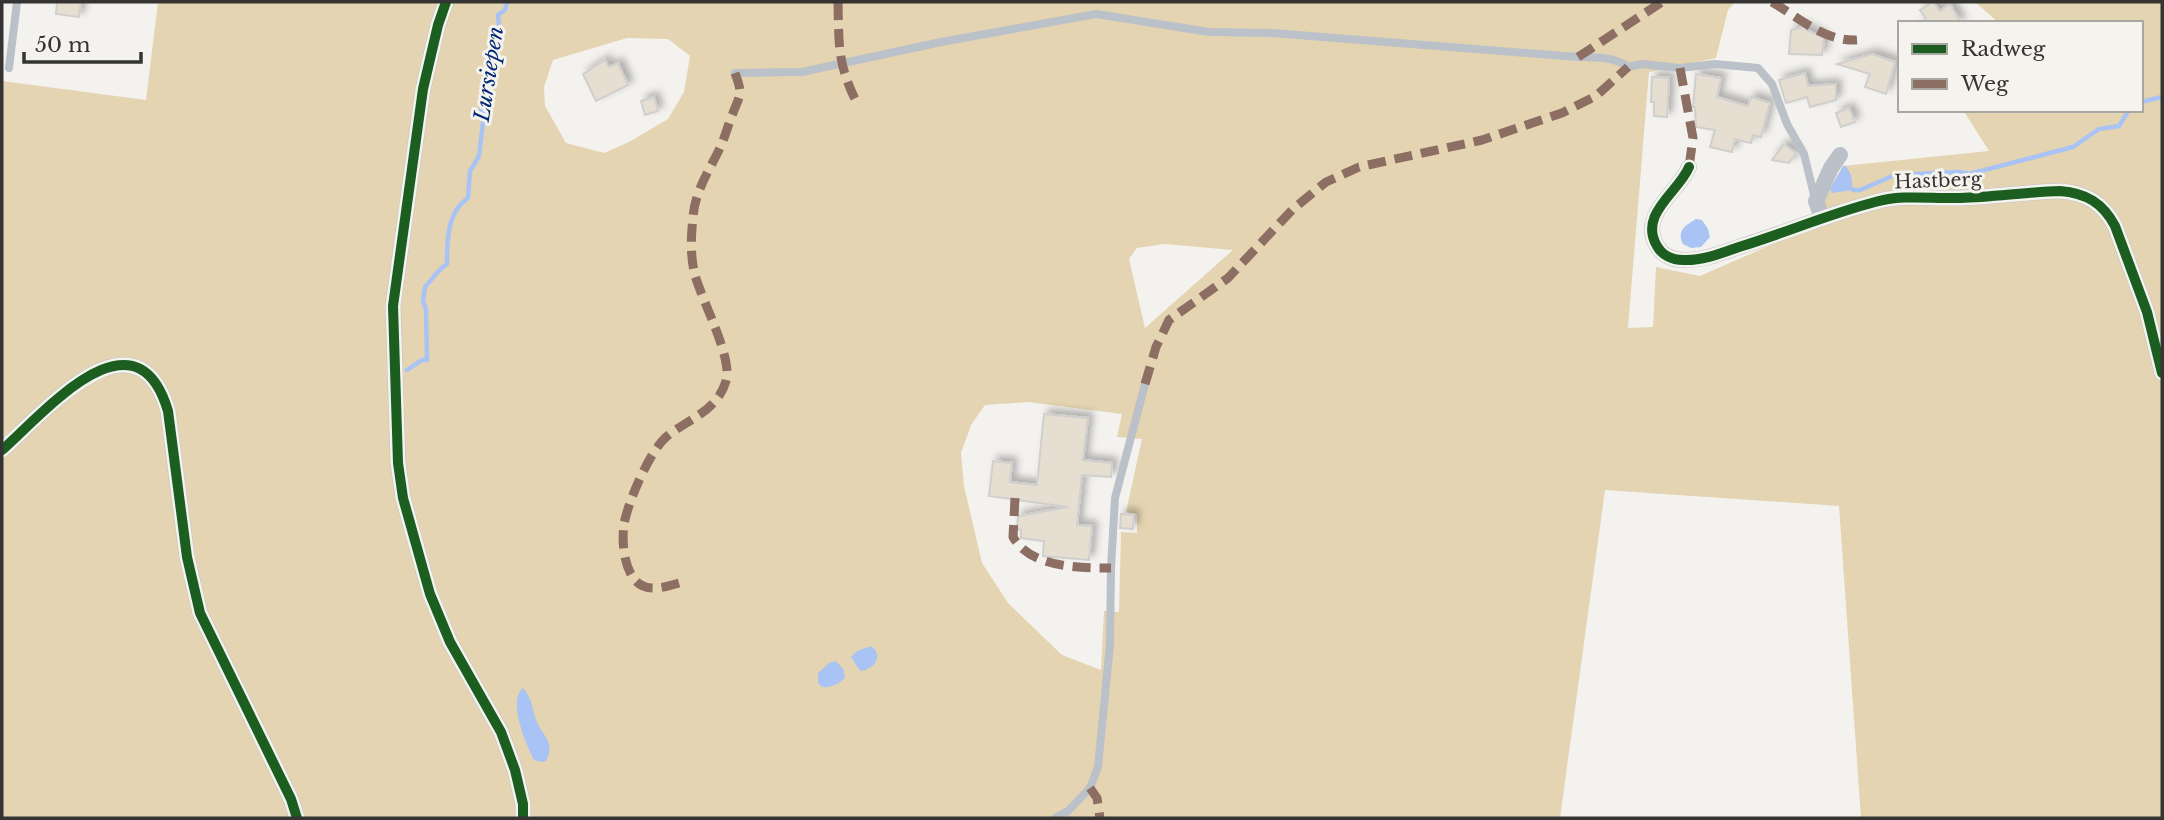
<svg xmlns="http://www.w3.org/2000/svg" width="2164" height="820" font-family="'Libre Baskerville',serif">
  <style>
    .green { fill: #e4d4b1; fill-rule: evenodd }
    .water { fill: #a9c4f4 }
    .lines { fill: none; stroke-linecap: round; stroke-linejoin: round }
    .stream { stroke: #a9c4f4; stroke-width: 4.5 }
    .building { fill: #e6ded1; stroke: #d0cfcd; stroke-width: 2; filter: url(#shadow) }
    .lane { stroke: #bac1c9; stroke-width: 8 }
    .street { stroke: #bac1c9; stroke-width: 16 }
    .quiet { stroke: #8d6e63; stroke-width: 9; stroke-dasharray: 18 9; stroke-linecap: butt }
    .cycleway-casing { stroke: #f5f3ed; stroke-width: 15 }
    .cycleway { stroke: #1b5e20; stroke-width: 10 }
    .labels { text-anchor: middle; stroke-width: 6; stroke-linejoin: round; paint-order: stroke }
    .street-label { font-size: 19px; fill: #353432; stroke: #f5f3ed }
    .water-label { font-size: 21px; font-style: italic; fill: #022977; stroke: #f5f3ed }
  </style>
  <defs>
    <filter id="shadow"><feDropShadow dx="5" dy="-5" stdDeviation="3.5" flood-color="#0004"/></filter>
  </defs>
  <rect width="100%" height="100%" fill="#f3f2ef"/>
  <path class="green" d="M158 2H1735L1728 10 1716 58 1649 72 1628 328 1653 327 1656 267 1700 276 1812 227 1830 189 1843 166 1989 151 1963 110H2141V23H1999L1975 2H2162V818H1861L1839 506 1605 490 1560 818H2V81L146 100ZM627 38 668 39 690 56 684 92 668 119 629 142 604 153 566 143 545 106 544 87 553 60ZM1164 244 1233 250 1145 328 1129 259 1137 248ZM1028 402 1122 414 1117 437 1142 439 1126 512 1137 514V533L1121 532 1119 612 1104 611 1101 670 1062 655 1008 603 982 563 964 486 961 453 971 425 985 405Z"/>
  <path class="water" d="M1843 166H1846L1851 175 1853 190 1832 193 1830 189Z
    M1696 219 1702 220 1708 229 1710 237 1701 247 1691 248 1683 244C1676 230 1686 225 1696 219Z
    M871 646C885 656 873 670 860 671L851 657 857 651Z
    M836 661 843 669 845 677C840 684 831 688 822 687L818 683V673L829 663Z
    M523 688C532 698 532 708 536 720 542 736 556 741 546 761L542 762 534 760C526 744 507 701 523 688Z"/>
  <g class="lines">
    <path class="stream" d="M2141 102 2162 97
      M1853 190H1860L1895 175 1959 172 1969 174 2073 147 2099 129 2119 126 2129 110
      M407 370 422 360H427L426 309 423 301 425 287C432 280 438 269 447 264 447 240 447 212 468 198L470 171 479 156 484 114 481 110 483 84 485 73 492 62 493 46 499 27 498 15 505 10 507 2"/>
  </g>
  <path class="building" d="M57 2H81L79 17 56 14Z
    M1933 2 1940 11 1950 4 1961 23H1919L1926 19 1920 10Z
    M1804 27 1805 29 1824 38 1822 55 1789 54 1791 30Z
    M1872 54 1895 62 1886 94 1865 87 1870 74 1837 64Z
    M605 60 609 67 618 63 628 85 596 101 583 74Z
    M1805 73 1808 86 1836 84V100L1810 107 1807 97 1786 103 1779 80Z
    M1696 74 1721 78 1717 97 1748 106 1751 97 1770 103 1761 137 1753 135 1751 143 1735 139 1732 152 1710 147 1715 130 1696 127 1695 107H1693Z
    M1652 77 1669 78 1667 117 1654 116V102H1651Z
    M654 97 658 111 645 115 641 101Z
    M1849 108 1855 122 1841 127 1836 113Z
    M1784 144 1796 153 1789 163 1772 160Z
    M1044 414 1088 418 1083 460 1112 463 1111 477 1082 475 1077 525 1092 526 1089 560 1043 556 1044 541 1021 538V530L1017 529 1018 516 1068 507 989 496 993 461 1012 463 1010 482 1037 485Z
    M1121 514 1134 515 1133 529 1120 528Z"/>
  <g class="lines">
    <path class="lane" d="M9 68 17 2
      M735 73 802 72 941 42 1096 14 1209 32 1272 33 1578 57C1594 58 1615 56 1628 67L1642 64 1680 68 1715 64 1758 68 1772 84 1787 124 1804 154 1815 199
      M1055 818 1068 811 1090 788 1098 767 1110 644 1111 568 1115 498 1145 384"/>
    <path class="street" d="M446 2 438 25 423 89 393 306 398 463 403 498 430 594 450 642 501 732 515 770 523 804V818
      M1689 167C1679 192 1638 214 1657 246 1662 255 1672 260 1683 260 1702 261 1722 253 1739 247 1785 233 1829 214 1875 202 1903 194 1931 199 1960 198 1993 197 2027 192 2060 191 2086 193 2103 203 2115 226L2147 312 2162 373
      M1822 218 1816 201 1831 168 1840 155
      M2 450C43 414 136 303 168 411L187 557 200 613 291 799 297 818"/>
    <path class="quiet" d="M838 2C839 42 837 62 855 99
      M1772 2C1798 17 1825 42 1857 40
      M1578 57 1662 2
      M1680 68 1693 138 1689 167
      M1145 384 1156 347 1169 320 1228 278 1293 209 1326 182 1359 167 1482 140 1562 113 1596 96 1628 67
      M1015 498 1013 537C1031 568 1079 568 1111 568
      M679 583C662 588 643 594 632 576 623 561 622 540 624 524 628 502 649 453 665 438 687 419 717 412 726 381 733 358 702 301 695 275 690 256 691 236 693 217 695 191 709 171 720 148 725 137 728 125 733 113 735 107 739 100 740 93 740 86 737 79 735 73
      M1090 788 1097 798 1100 818"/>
    <g class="cycleway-casing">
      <path id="cycleway" d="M446 2 438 25 423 89 393 306 398 463 403 498 430 594 450 642 501 732 515 770 523 804V818
        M1689 167C1679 192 1638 214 1657 246 1662 255 1672 260 1683 260 1702 261 1722 253 1739 247 1785 233 1829 214 1875 202 1903 194 1931 199 1960 198 1993 197 2027 192 2060 191 2086 193 2103 203 2115 226L2147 312 2162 373
        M2 450C43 414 136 303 168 411L187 557 200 613 291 799 297 818"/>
    </g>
    <use href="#cycleway" class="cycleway"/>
  </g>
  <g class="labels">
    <g class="street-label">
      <text transform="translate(1938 180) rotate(-2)" y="7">Hastberg</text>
    </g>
    <g class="water-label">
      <text transform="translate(489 74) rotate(-81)" y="7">Lursiepen</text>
    </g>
  </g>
  <rect width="2164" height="820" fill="none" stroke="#353432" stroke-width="7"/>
  <rect x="1898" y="21" width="245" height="91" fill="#f5f3ed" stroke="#a8a7a2" stroke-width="2"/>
  <rect x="1912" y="44" width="35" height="10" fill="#1b5e20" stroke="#a8a7a2" stroke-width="2"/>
  <text x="1961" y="56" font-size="21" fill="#353432">Radweg</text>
  <rect x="1912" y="79" width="35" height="10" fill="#8d6e63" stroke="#a8a7a2" stroke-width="2"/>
  <text x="1961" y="91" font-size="21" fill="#353432">Weg</text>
  <path d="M24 52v10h117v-10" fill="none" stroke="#353432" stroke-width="3.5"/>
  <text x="35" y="52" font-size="21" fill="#353432" stroke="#f5f3ed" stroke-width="5" paint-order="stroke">50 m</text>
</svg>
